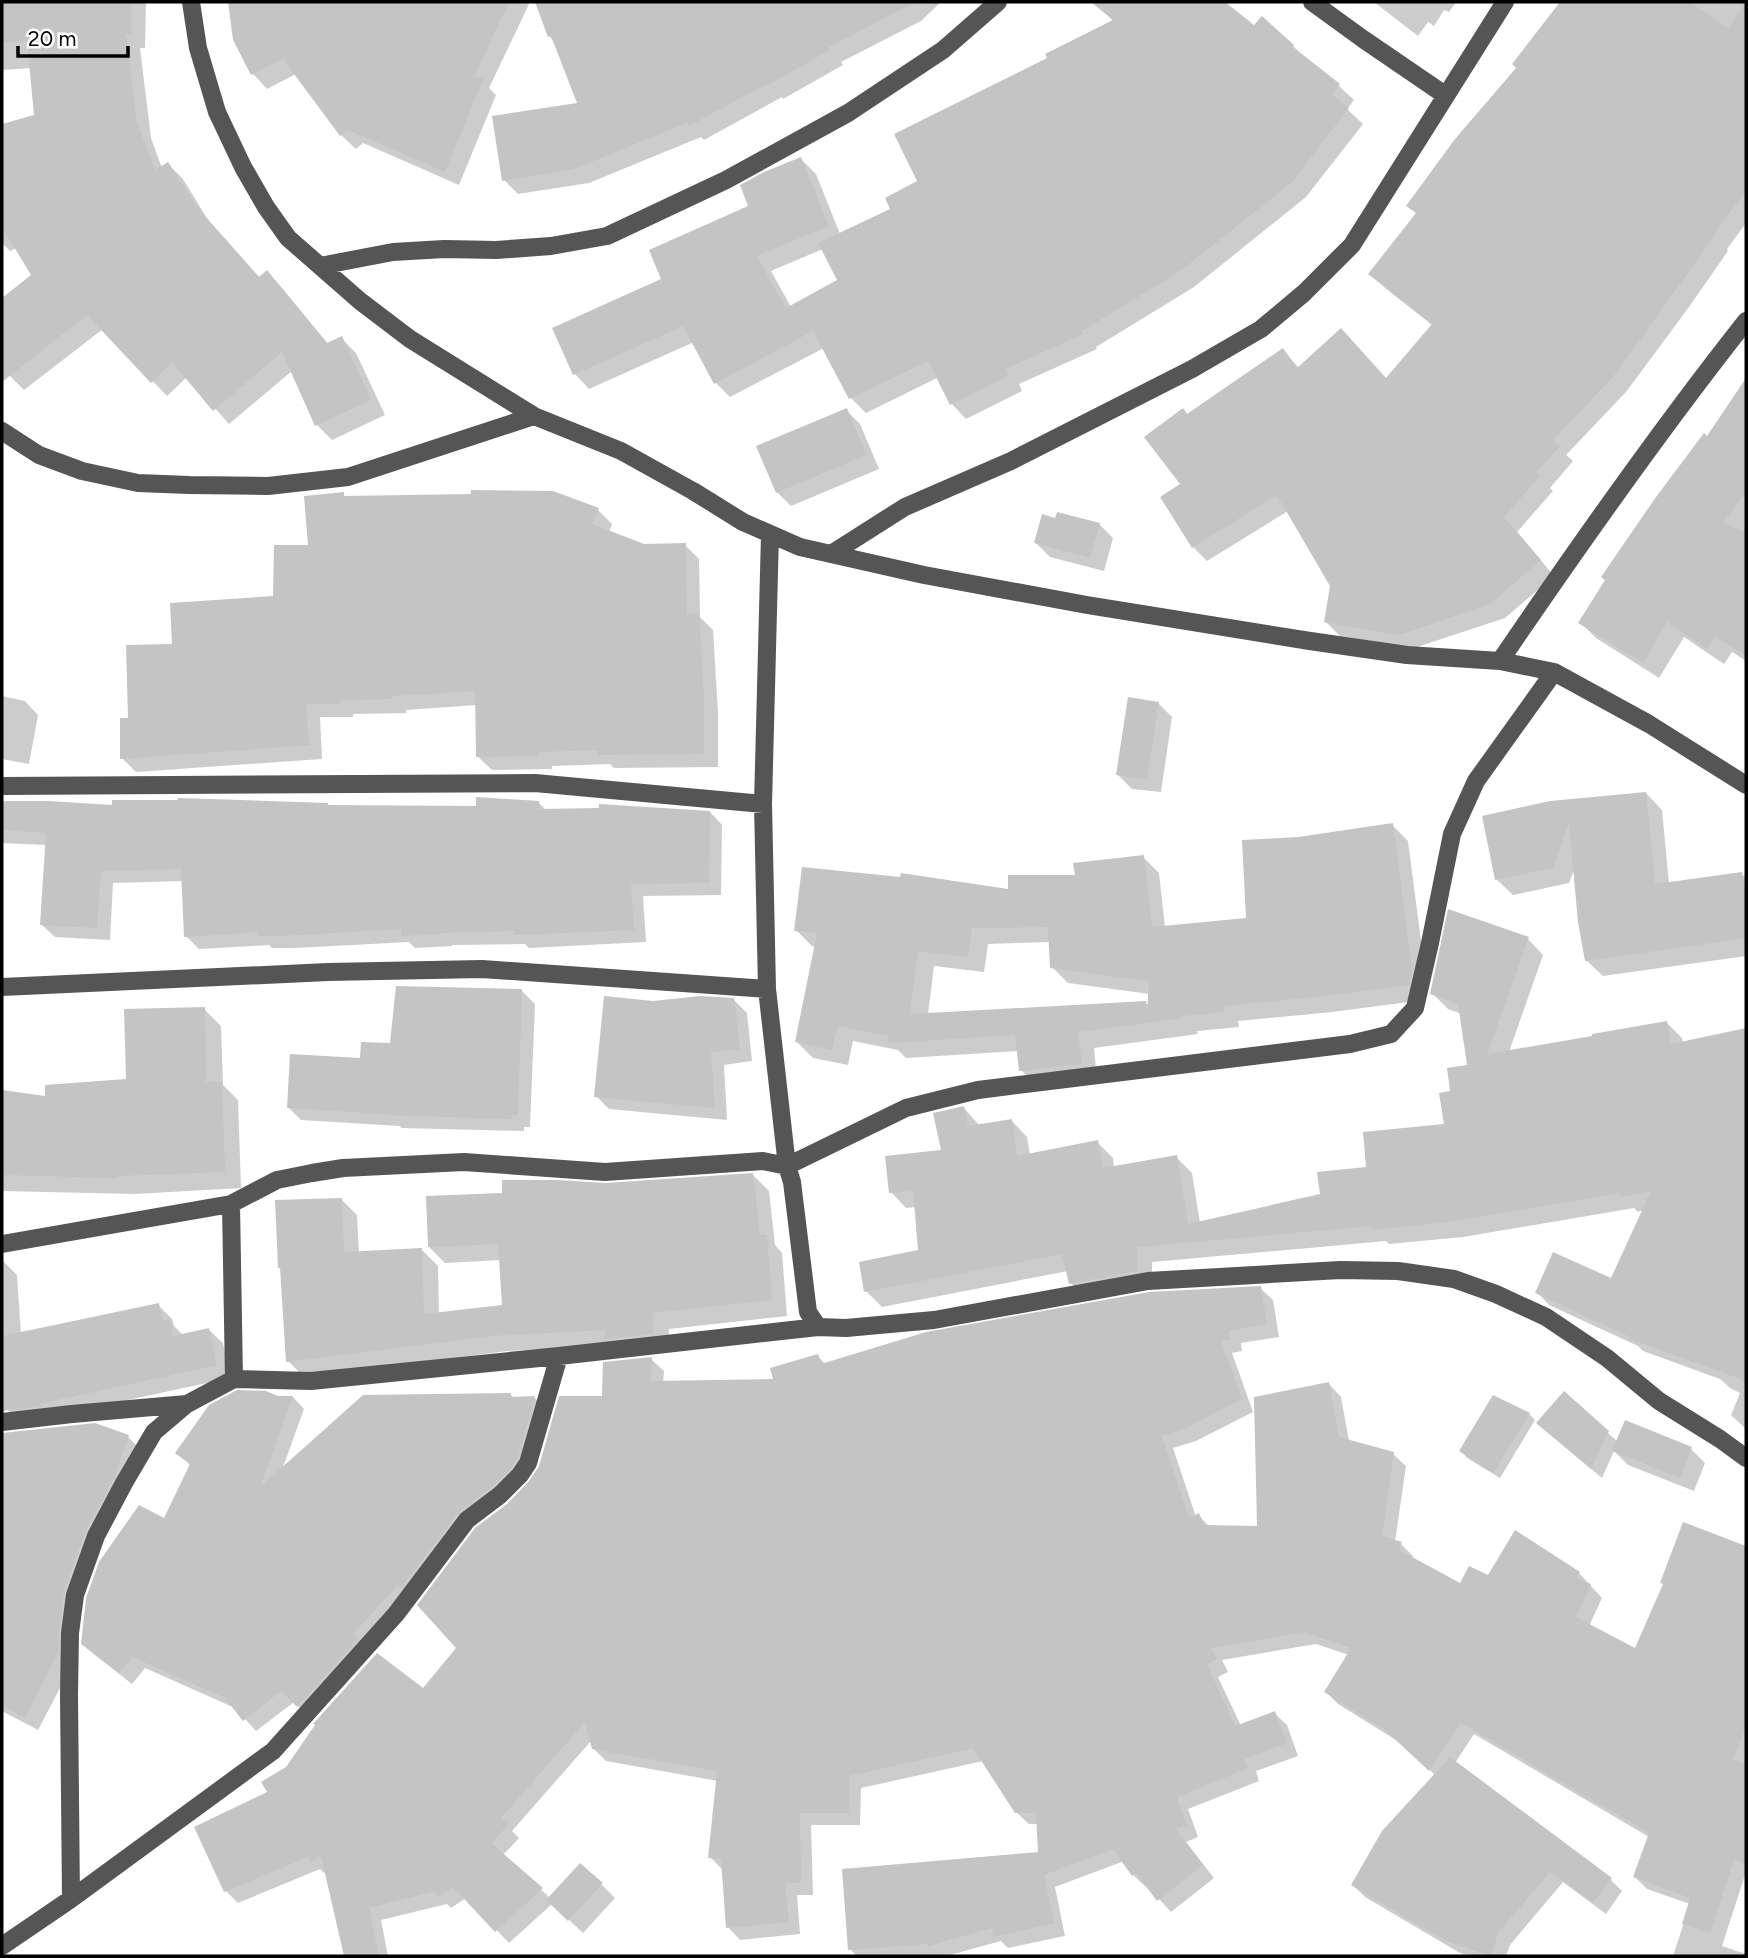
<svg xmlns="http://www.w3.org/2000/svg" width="1748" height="1958" font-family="Figtree,sans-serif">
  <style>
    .shadow { fill: #0003; fill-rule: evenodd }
    .building { fill: #c4c4c4; fill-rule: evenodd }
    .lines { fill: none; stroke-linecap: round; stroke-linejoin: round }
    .minor { stroke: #555; stroke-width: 18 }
  </style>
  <rect width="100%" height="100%" fill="#fff"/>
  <path class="shadow" d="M2 2H146L145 48H140L151 138 162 168 168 164 183 179 211 225 260 278 267 273 281 287 328 344 341 338 356 353 385 415 332 440 317 425 292 371 229 424 187 377 167 396 103 329 24 390 10 376 2 365V300L33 276 17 248 10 251 2 243V126L36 117 31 68 2 70Z
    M229 2H530L489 88 496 95 459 185 363 143 356 149 341 135 296 74 267 89 253 74 235 39Z
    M537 2H941L921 21 841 62 843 65 783 99 782 97 704 140 701 137 589 183 518 194 504 180 580 104 555 42 549 36Z
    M1104 2H1223L1254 27 1293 46 1308 61 1339 86 1354 100 1347 109 1363 124 1306 197 1194 287 1096 347 1097 349 1019 384 1022 391 966 419 952 404 939 377 866 413 851 398 824 348 730 397 716 383 694 342 589 389 575 374 664 280 750 207 801 159 816 174 840 234 893 210 1049 59 1114 22 1100 7ZM823 249 839 281 791 307 771 271Z
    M1374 2H1456L1449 12 1444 10 1434 26 1428 22 1418 36Z
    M1562 2H1746V223L1727 249 1728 251 1689 307 1626 392 1566 455 1573 461 1550 488 1553 491 1517 532 1554 576 1505 618 1414 648 1340 636 1326 622 1332 586 1288 511 1207 561 1193 547 1183 485 1188 415 1283 350 1299 368 1387 380 1432 325 1385 288 1371 273 1417 214 1518 68 1515 64Z
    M1746 381V661L1732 652 1724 664 1684 637 1659 678 1596 638 1580 622Z
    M846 410 860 424 879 469 791 506 777 492Z
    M343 494 346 497 598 510 612 524 609 532 644 546 685 545 699 559 700 617 713 630 718 712V767L614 768 610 764 552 766V769L492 770 477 756V705L406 710V713L353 714V717H320L322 759 136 772 122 758 130 720 174 646 275 597 310 547Z
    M1099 524 1113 538 1104 571 1050 557 1036 543Z
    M2 696 25 701 38 715 29 764 2 759Z
    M1158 703 1172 717 1161 792 1132 789 1118 775Z
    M1646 793 1662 810 1669 884 1741 874 1746 877V956L1603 976 1586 960 1576 865 1569 883 1513 895 1496 879 1484 817Z
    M2 803H49L114 807 478 808 539 803 547 811 710 812 722 825 721 895 643 896 646 942 529 948 525 944 452 945V946L415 948 409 942 295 948H272L269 945 199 949 186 936 183 881 113 883 110 940 55 937 42 925 47 845 2 843Z
    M1392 825 1408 841 1427 987 1424 1000 1332 1012 1238 1021 1239 1027 1197 1031 1198 1034 1094 1048 1097 1080 1037 1086 1021 1070 1019 1051 906 1058 898 1050 853 1041 848 1065 813 1058 797 1042 816 947 812 946 796 930 1077 877 1143 857 1159 873 1165 927 1248 919 1299 838ZM1050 942 1052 967 1068 983 1150 994 1149 1006 1146 1003 928 1014 934 966 984 972 988 944Z
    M1528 939 1543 955 1509 1052 1667 1023 1682 1038 1683 1043 1746 1029V1196L1675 1210 1746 1233V1429L1731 1415 1740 1393 1730 1388 1720 1379 1643 1351 1638 1346 1549 1305 1537 1292 1611 1281 1644 1210 1638 1212 1634 1208 1463 1237 1389 1244 1386 1241 1152 1262V1287L1086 1299 1071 1283 1068 1271 882 1307 866 1291 920 1252 916 1207 906 1208 891 1192 943 1152 964 1108 980 1126 1012 1121 1027 1137 1030 1155 1097 1142 1113 1158 1114 1167 1176 1157 1192 1173 1200 1223 1322 1195 1446 1125 1452 1093 1469 1066 1462 1014 1448 1009 1432 993Z
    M522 991 535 1004 530 1127H524V1131L401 1128 400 1126 301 1120 288 1107 362 1060 392 1044Z
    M734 1000 747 1013 752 1061 724 1065 727 1120 609 1109 596 1096 653 1002Z
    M204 1009 221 1026 223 1085 238 1100 241 1188 135 1194 2 1191V1091L47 1098 128 1081Z
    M753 1175 769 1191 775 1245 782 1253 787 1316 669 1329 668 1350 613 1345 508 1351 304 1377 288 1361 282 1270 279 1268 341 1199 357 1215 359 1253 422 1250 438 1266 439 1314 504 1307 501 1260 445 1263 429 1247 504 1194Z
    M2 1262H4L17 1275 21 1334 158 1305 172 1319 174 1326 183 1335 209 1330 223 1343 230 1378 21 1423 8 1410 9 1405 2 1406Z
    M1260 1288 1273 1300 1279 1337 1241 1343 1242 1351 1232 1353 1253 1412 1196 1441 1173 1448 1196 1517 1199 1516 1210 1527 1259 1528 1329 1384 1341 1397 1349 1441 1393 1454 1406 1466 1395 1542 1401 1544 1413 1556 1412 1559 1461 1586 1489 1578 1579 1573 1602 1598 1589 1626 1636 1650 1665 1585 1684 1525 1746 1547V1872L1722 1946 1746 1954V1956H1673L1690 1904 1647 1889 1635 1877 1649 1837 1474 1734 1455 1763 1611 1880 1622 1891 1606 1914 1563 1882 1510 1945 1506 1956H1471L1460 1953 1365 1897 1353 1885 1435 1775 1399 1742 1338 1704 1326 1692 1349 1655 1316 1644 1222 1660 1228 1672 1218 1677 1241 1726 1274 1713 1287 1725 1298 1756 1256 1771 1259 1781 1188 1809 1198 1837 1186 1842 1214 1878 1171 1912 1147 1886 1146 1887 1133 1875 1124 1861 1055 1887 1065 1936 1008 1948 1001 1941 946 1956H857L850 1949 1039 1854 1038 1824H1029L1016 1812 983 1761 861 1788 860 1825H811L813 1895H797L800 1934 740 1940 728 1927 723 1870 710 1857 718 1781 606 1761 593 1748 591 1741 512 1831 519 1838 503 1855 550 1898 602 1885 615 1898 583 1933 552 1904 509 1943 466 1898 451 1908 447 1904 381 1920 388 1956H346L327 1872 324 1873 320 1869 238 1903 226 1891 270 1793 424 1690 458 1648 508 1505 604 1397 651 1359 664 1371 663 1383 776 1381 818 1356 826 1365Z
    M511 1395 514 1398H535L546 1410 529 1470 470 1525 310 1718 294 1702 256 1731 235 1708 145 1668 132 1684 95 1655 83 1643 165 1520 191 1466 177 1453 278 1397H293L304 1409 282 1470Z
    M1529 1414 1535 1420 1500 1478 1467 1458 1461 1451Z
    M1626 1422 1691 1449 1705 1463 1694 1491 1628 1465 1614 1451 1602 1478 1549 1433 1607 1432 1618 1442Z
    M94 1425 128 1437 141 1450 98 1546 77 1605 71 1667 38 1730 2 1711V1434Z"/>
  <path class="building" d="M2 2H131V34H126L137 122 155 170 168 162 197 207 259 277 267 270 327 343 342 336 371 400 315 426 282 352 213 411 172 362 151 383 87 315 2 382V298L31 275 2 227V124L34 115 27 41 2 42Z
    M228 2H509L474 76 483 79 445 172 348 130 340 136 283 59 251 75 233 40Z
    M535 2H916L829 47 830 50 768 85 767 84 689 126 687 123 574 169 502 181 492 116 577 103 551 36 548 37Z
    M1091 2H1225L1254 25 1262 16 1294 45 1293 47 1340 84 1332 95 1349 108 1292 182 1179 272 1082 331 1083 334 1006 369 1009 375 950 405 928 361 849 399 813 331 714 384 683 326 573 375 552 328 661 279 649 250 748 206 740 185 764 172 801 157 829 226 757 256 786 308 837 280 818 243 890 209 885 198 917 181 894 134 1047 58 1045 54 1113 20Z
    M1560 2H1690L1728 28 1746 2V191L1714 234 1715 235 1613 377 1553 440 1560 446 1537 472 1540 476 1504 517 1541 560 1490 604 1399 635 1324 622 1330 586 1278 497 1277 498 1275 496 1192 548 1160 497 1180 484 1144 437 1183 408 1187 414 1283 348 1297 368 1341 328 1386 378 1432 324 1368 274 1416 213 1406 206 1455 139 1516 68 1512 64Z
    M1746 378V492L1723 523 1746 533V656L1715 637 1707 649 1667 622 1643 663 1578 623 1605 580 1601 577 1656 497 1704 433 1707 436Z
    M847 408 866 455 776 493 756 446Z
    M471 490 553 491 599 508 592 524 644 544 686 543 687 614 699 613 704 696V754L598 755V750L539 752V756L476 757 475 691 392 696V699L340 700V704H306L309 745 120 759V718H128L126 645 172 644 170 603 273 596 274 545H308L304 496 344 492V496L471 494Z
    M1057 512 1100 523 1090 558 1034 543 1042 514 1055 518Z
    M1128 697 1159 702 1147 779 1116 775Z
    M1646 792 1655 884 1742 872 1746 900V938L1585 961 1578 922 1569 823 1553 868 1495 880 1482 816 1550 801Z
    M476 797 539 801V809L599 808V804L710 811 709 883 631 884 634 930 514 935V931L440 933V934L401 936V929L281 936H257V932L184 937 181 869 101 871 97 928 40 925 46 833 2 830V801H49L112 805V800H177L178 798 328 803V805L476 806Z
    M1393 823 1412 970 1409 985 1315 997 1223 1006 1224 1012 1182 1016V1018L1078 1032 1082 1064 1019 1071 1015 1035 889 1043 888 1036 838 1026 832 1050 795 1042 817 933 794 931 802 867 900 877 901 873 1008 889V875H1075L1073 863 1144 855 1152 927 1246 918 1242 840 1298 837ZM1048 927 1050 968 1149 981 1147 1012 1146 1001 910 1014 918 951 968 957 972 928Z
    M1448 909 1529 937 1487 1054 1592 1036V1034L1667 1021 1671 1044 1746 1028V1381L1629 1339 1630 1337 1535 1293 1553 1252 1611 1278 1651 1191 1620 1197V1193L1447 1222 1372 1230 1371 1226 1137 1247V1271L1069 1284 1062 1254 864 1292 859 1262 918 1250 913 1191 889 1193 885 1156 941 1150 933 1113 964 1106 968 1126 1012 1119 1017 1156 1098 1140 1103 1168 1177 1155 1188 1224 1320 1194 1317 1172 1366 1167 1363 1132 1444 1124 1439 1093 1450 1091 1447 1068 1467 1065 1458 1004 1430 994Z
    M396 986 522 989 518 1115H512V1119L387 1115V1114L287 1108 290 1054 360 1058 361 1042 390 1043Z
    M604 996 653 1001 700 996 734 998 740 1049 711 1052 715 1108 594 1097Z
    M205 1007 206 1082H222L225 1172 118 1176V1178L2 1175V1090L45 1096V1085L126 1079 124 1009Z
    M753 1173 760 1235H767L772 1300 653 1313V1334L604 1339 605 1330 491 1336 286 1362 280 1268H278L275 1200 342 1198 344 1252 422 1248 424 1314 502 1305 498 1244 428 1247 426 1196 502 1193V1180H557L606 1183Z
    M1261 1286 1267 1324 1229 1331 1230 1339 1221 1341 1242 1399 1184 1429 1162 1436 1189 1518 1199 1513 1204 1525 1257 1526 1254 1397 1329 1382 1339 1437 1394 1452 1382 1536 1402 1542 1399 1550 1460 1583 1469 1566 1488 1575 1515 1530 1580 1572 1576 1578 1591 1584 1576 1617 1635 1648 1663 1584 1660 1583 1683 1522 1746 1546V1726L1733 1759 1746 1764V1864L1734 1860 1710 1933 1682 1924 1690 1898 1633 1877 1649 1833 1461 1723 1429 1771 1385 1730 1324 1692 1351 1648 1303 1632 1211 1648 1217 1659 1207 1664 1235 1726 1275 1711 1287 1743 1245 1759 1248 1768 1177 1797 1187 1825 1176 1829 1203 1865 1157 1901 1136 1873 1132 1876 1113 1849 1044 1875 1054 1923 994 1937 992 1928 928 1946 927 1944 848 1950 842 1869 1038 1852 1036 1813H1015L973 1748 849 1776V1813H800L801 1883H785L789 1922 726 1928 721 1859 708 1858 717 1771 592 1749 585 1722 501 1818 508 1825 491 1843 543 1888 495 1932 453 1887 438 1897 435 1891 369 1908 379 1956H344L321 1856 311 1862 308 1857 224 1892 194 1827 267 1792 261 1782 286 1767 315 1725 313 1724 377 1653 423 1688 456 1648 417 1605 475 1528 507 1504 529 1481 539 1466 559 1396H602L603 1362 652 1357 651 1381 773 1379 770 1368 818 1354 821 1364 926 1332 1149 1292Z
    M159 1303 163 1320 170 1319 173 1336 209 1328 217 1365 39 1404 45 1406 2 1411V1336Z
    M237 1390 266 1391 278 1396H293L260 1487 363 1395 511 1393V1397L535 1396 518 1458 511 1468 493 1486 458 1513 401 1588 398 1585 353 1634 358 1639 297 1707 281 1691 243 1721 225 1698 132 1657 119 1673 81 1644 86 1598 99 1562 139 1505 164 1518 190 1464 175 1453 209 1405Z
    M1564 1391 1609 1431 1591 1469 1536 1423Z
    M1493 1395 1530 1413 1493 1473 1459 1451Z
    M1625 1420 1692 1447 1680 1478 1612 1451Z
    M95 1423 129 1435 114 1478 85 1532 64 1591 59 1632 58 1653 25 1718 2 1706V1433Z
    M1450 1757 1612 1878 1593 1903 1550 1872 1498 1933 1491 1956 1446 1941 1351 1885 1382 1831Z
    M580 1863 603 1883 568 1921 546 1900Z"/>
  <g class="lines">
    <path class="minor" d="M191 2 198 48 217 112 243 167 266 207 288 238 360 301 410 339 534 416 621 451 693 491 743 522 800 547 924 575 1087 605 1310 641 1407 655 1500 661 1554 672 1649 724 1746 785
      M1312 2 1363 39 1445 95
      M320 266 393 252 444 249 496 250 551 246 607 236 726 180 848 113 943 50 998 2
      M2 431 39 455 82 471 138 483 189 485 268 486 348 477 534 416
      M770 534 763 804 767 989 787 1166 906 1108 978 1090 1350 1044 1391 1034 1415 1008 1430 943 1452 834 1476 781 1554 672
      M831 554 905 507 1011 461 1192 369 1261 329 1304 293 1352 245 1505 2
      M1500 661C1579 545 1659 431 1746 321
      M2 786 535 783 763 804
      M2 987 328 972 482 969 767 989
      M231 1204 234 1379
      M2 1244 231 1204 277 1180 312 1173 343 1168 464 1162 605 1172 763 1161 787 1166 792 1182 808 1312 818 1327 846 1328 934 1320 1148 1281 1340 1270 1398 1271 1454 1279 1496 1294 1546 1317 1607 1358 1659 1401 1720 1439 1746 1458
      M2 1422 72 1414 187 1404
      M71 1899 69 1695 70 1633 75 1595 96 1536 124 1483 154 1432 187 1404 234 1379 311 1381 559 1356 818 1327
      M2 1946 71 1899 273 1751 396 1614 467 1520 500 1495 520 1475 528 1463 559 1356"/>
  </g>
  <rect width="1748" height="1958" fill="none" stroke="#000000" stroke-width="7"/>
  <path d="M18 46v10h110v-10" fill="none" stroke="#000000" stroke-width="3.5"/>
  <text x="28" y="46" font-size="21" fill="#000000" stroke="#ffffff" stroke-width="5" paint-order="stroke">20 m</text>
</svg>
